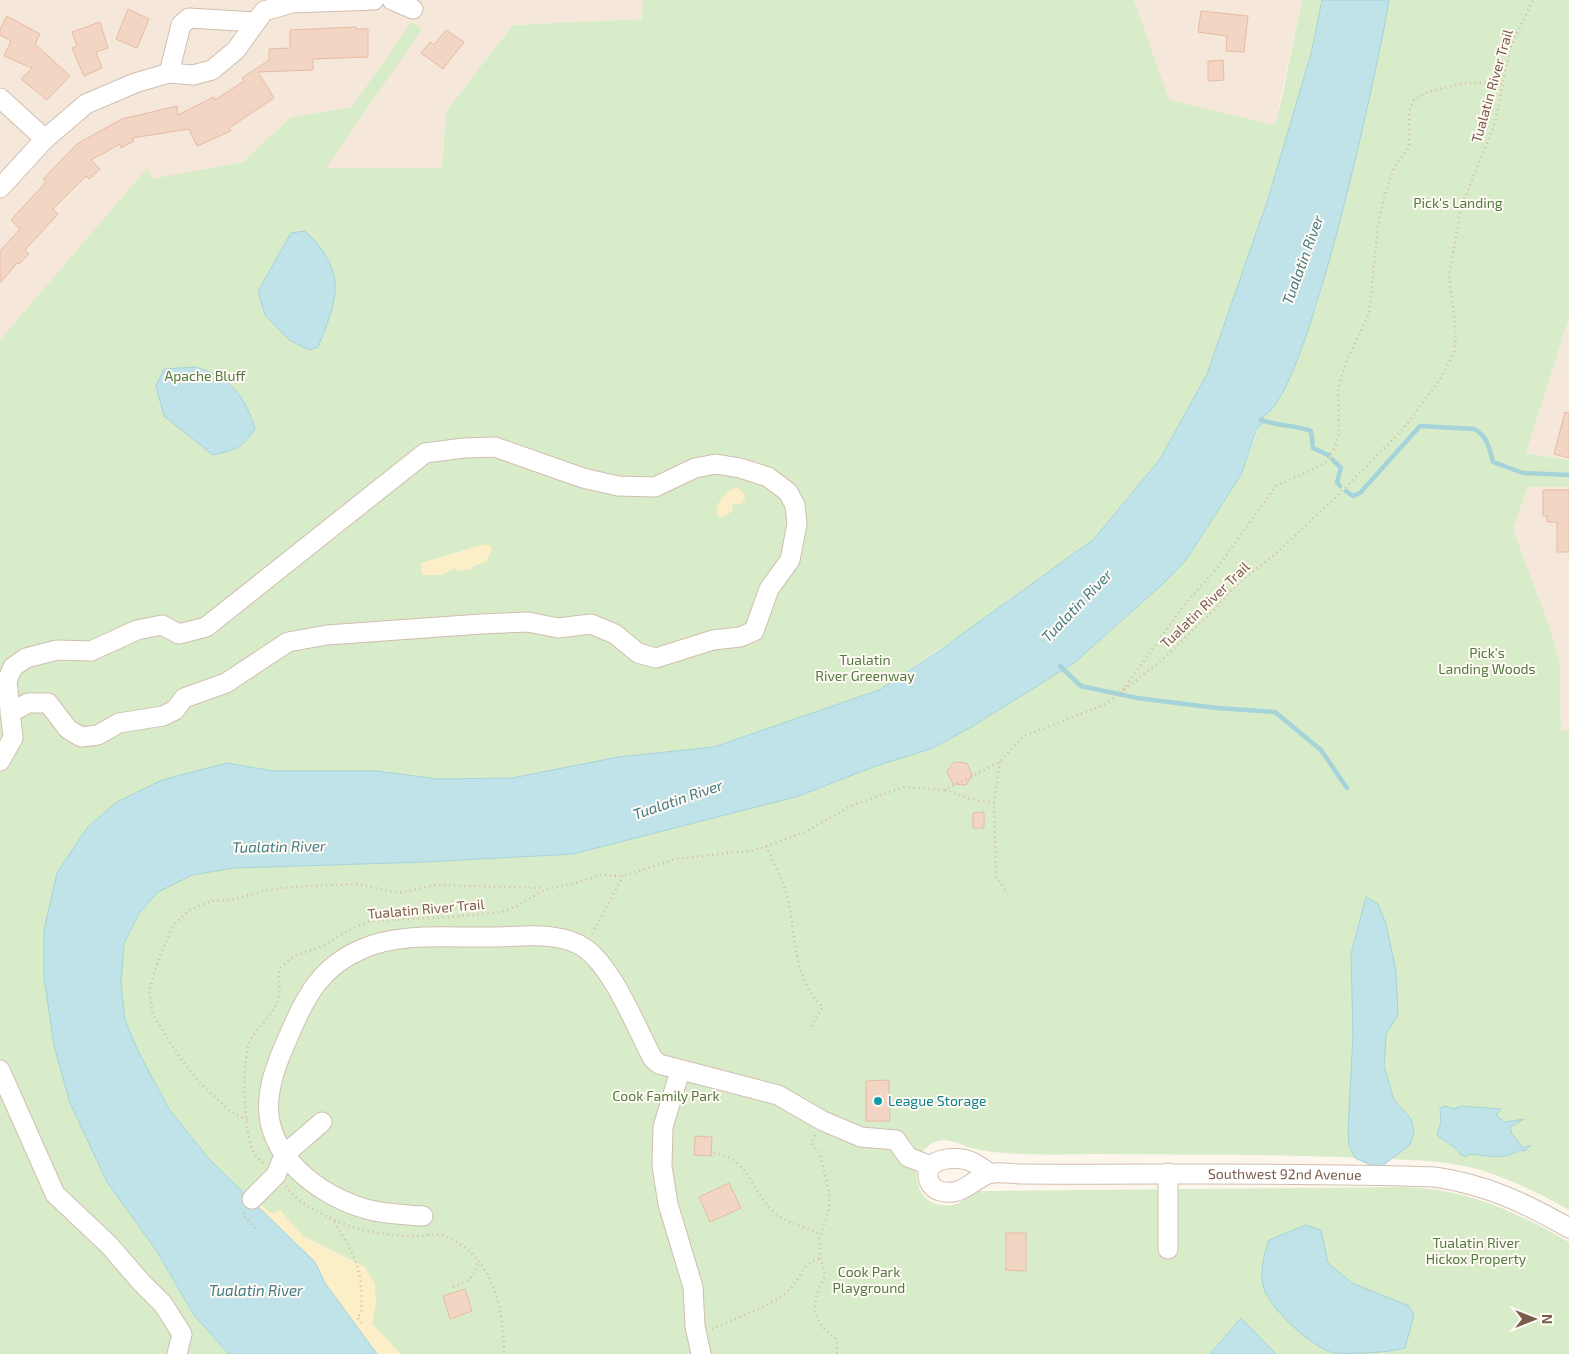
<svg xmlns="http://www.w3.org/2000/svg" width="1569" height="1354" font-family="'Exo 2',sans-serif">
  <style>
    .residential { fill: #f5e8da }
    .green { fill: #d8ecc9 }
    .sand { fill: #fcefc7 }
    .water { fill: #bfe3e8; stroke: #a5d3da }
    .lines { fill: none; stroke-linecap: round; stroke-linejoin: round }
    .stream { stroke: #a5d3da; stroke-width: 4.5 }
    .building { fill: #f3d5c3; stroke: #e6bba3 }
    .minor-casing { stroke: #d1beb0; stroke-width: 21 }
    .path { stroke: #d9b8a5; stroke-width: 2.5; stroke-dasharray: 1 4; stroke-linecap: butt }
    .minor { stroke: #fff; stroke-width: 19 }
    .culture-dot { fill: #0f9aa8; stroke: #fffaf3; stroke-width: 2 }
    .labels { text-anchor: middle; stroke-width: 4; stroke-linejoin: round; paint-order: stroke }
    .street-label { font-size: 14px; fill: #7a5c4d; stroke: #fffaf3 }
    .park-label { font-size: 14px; fill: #537a41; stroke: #fffaf3 }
    .culture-label { font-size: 14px; fill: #0d838f; stroke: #fffaf3; text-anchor: start }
    .water-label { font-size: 15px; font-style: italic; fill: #437c86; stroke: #fffaf3 }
  </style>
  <rect width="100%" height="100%" fill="#fdf6ec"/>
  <path class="residential" d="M0 0H643V19L513 25 446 111 442 168H325L0 632Z
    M1134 0H1302L1275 125 1168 100Z
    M1569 318V460L1526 453Z
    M1528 487H1569V731H1561L1560 664 1550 628 1513 529Z"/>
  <path class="green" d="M643 0H1134L1169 100 1275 125 1282 97 1302 0H1322L1311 54 1268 199 1207 374 1160 459 1094 539 999 609 879 690 714 747 618 757 512 778 438 779 376 771H273L227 763 162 780 115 803 87 828 156 1250 194 1315 229 1354H0V340L148 167 151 179 243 162 291 117 352 107 411 22 422 29 326 168H442L446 111 513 25 642 19Z
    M1389 0H1569V318L1526 453 1569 460V487H1528L1513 529 1550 628 1560 664 1561 730 1569 731V1210C1541 1194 1512 1180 1481 1170 1443 1159 1402 1160 1362 1158 1274 1154 1186 1155 1099 1154 1063 1154 991 1158 960 1144 909 1121 898 1213 953 1205 963 1203 970 1194 980 1191L1406 1187C1467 1189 1517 1212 1569 1242V1354H377L315 1262 209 1159 169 1109 138 1051 125 1020 121 984 124 943 140 912 159 890 192 875 234 868 425 862 573 854 799 796 873 767 933 748 973 726 1074 663 1165 582 1186 560 1241 475 1263 416 1317 307 1354 163Z"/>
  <path class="sand" d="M737 487 744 493 745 500 740 505 732 503 733 511 721 518 717 515C714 504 727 490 737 487Z
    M485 544 491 546 492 551 485 562 472 567V569L458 571 454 568 442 575H422L421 563Z
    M258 1203 273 1214 280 1210 303 1236 365 1267 375 1284 376 1304 372 1324 401 1354H377L325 1283 315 1262 256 1205Z"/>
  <path class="water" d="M1322 0H1389C1380 58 1307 401 1263 416V419L1268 421 1262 423 1256 431 1241 475 1186 560 1165 582 1074 663 973 726 933 748 873 767 799 796 573 854 425 862 234 868 192 875 158 892 140 912 124 943 121 984 125 1020 138 1051 169 1109 209 1159 315 1262 325 1283 377 1354H229L194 1315 156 1250 107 1182 70 1103 54 1046 44 977V930L57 873 87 828 115 803 162 780 227 763 273 771H376L438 779 512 778 618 757 714 747 879 690 936 653 1094 539 1160 459 1207 374 1268 199 1311 54Z
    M305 231C348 272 338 298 318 347L309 350 289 340 265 315 258 291 291 233Z
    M195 367C229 376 245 395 255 429 242 448 236 450 213 455L164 416 156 386 164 369Z
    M1366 897 1378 904 1386 924 1396 971 1398 1015 1386 1034 1384 1066 1394 1100 1411 1119 1414 1132 1410 1145 1382 1166 1375 1167 1355 1158 1349 1146 1348 1132 1353 1034 1351 954Z
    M1445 1106 1454 1109 1461 1106 1501 1109 1496 1115 1505 1122 1524 1119 1510 1127 1512 1134 1523 1148 1531 1145 1525 1151 1519 1150C1505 1161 1486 1155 1469 1154L1466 1157 1460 1154 1459 1151 1437 1135 1441 1122 1440 1108Z
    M1306 1225 1321 1230 1328 1263 1352 1283 1409 1306 1414 1315 1405 1348C1388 1353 1350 1354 1333 1353 1311 1346 1272 1311 1264 1289 1259 1276 1264 1253 1269 1240Z
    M1241 1318 1276 1354H1210Z"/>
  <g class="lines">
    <path class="stream" d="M1261 420C1277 426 1295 425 1311 431L1313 448 1328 455
      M1332 459 1341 468 1337 482 1340 486
      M1346 491 1353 496 1360 493 1420 426 1474 429C1487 435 1490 450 1493 462L1523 473 1569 475
      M1060 666 1081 686 1137 698 1217 708 1275 712 1321 750 1347 788"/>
  </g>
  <path class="building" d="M128 9 149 19 137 48 116 39Z
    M1201 11 1248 16 1244 52 1226 51 1227 36 1198 32Z
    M7 16 40 34 35 44 70 76 47 100 21 79 32 68 4 56 11 41 0 35V29Z
    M100 22 108 48 96 52 102 68 84 76 72 48 77 46 72 32Z
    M356 27V29H368V57L313 59V70L258 72 274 98 229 128 231 131 197 146 189 129 132 138 134 141 121 148 120 144 91 160 100 169 89 179 86 176 53 209 58 214 25 250 29 254 19 264 17 263 0 283V251L20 229 11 220 46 182 43 179 77 144 122 119 177 106 178 115 214 97 215 100 244 81 242 78 269 60V49L290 48V30Z
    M446 30 464 42 443 69 421 53 430 42 434 45Z
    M1223 60 1224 80 1208 81V61Z
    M1565 412 1569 413V458L1554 454Z
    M1543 490H1569V552H1557V522H1547V516H1543Z
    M954 762 967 763 972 775 966 785 953 784 947 772Z
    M984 812V828H973V813Z
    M889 1080 890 1121H866V1081Z
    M695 1136 712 1137 711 1156 694 1155Z
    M729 1183 741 1208 710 1222 699 1197Z
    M1006 1233H1026V1271L1006 1270Z
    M465 1289 472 1311 450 1319 443 1296Z"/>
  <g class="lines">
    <g class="minor-casing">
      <g id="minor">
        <path d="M392 0 413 9"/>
        <path d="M169 73 181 25 189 18 256 22"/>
        <path d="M0 98 45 139"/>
        <path d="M0 188 45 139 86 104 135 83 169 73 193 75 212 70 236 50 264 11 292 3 374 0"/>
        <path d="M0 761 13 738 7 681 13 667 26 658 57 650 91 651 137 630 162 625 179 634 206 627 425 453 464 448 495 447 583 478 618 486 655 487 695 468 716 464 740 468 768 477 788 492 795 505 797 524 790 560 769 589 754 631 740 637 713 640 656 658 638 653 615 634 591 624 558 628 528 622 481 624 327 635 288 642 226 683 184 698 175 710 163 716 119 723 98 735 81 737 68 729 48 703H28L10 713"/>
        <path d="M0 1070 55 1194 109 1245 141 1282 163 1304 182 1334 177 1354"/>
        <path d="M680 1071 663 1127 662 1166 668 1204 693 1287 695 1326 701 1354"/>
        <path id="s1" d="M989 1173C983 1169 977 1164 970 1161 957 1156 926 1157 928 1177 929 1184 934 1189 940 1191 961 1197 971 1181 988 1174 997 1171 1012 1174 1022 1174 1160 1175 1297 1172 1435 1177 1487 1185 1523 1202 1569 1228"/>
        <path d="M1168 1173V1249"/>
        <path d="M252 1199 276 1175 284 1155 322 1122"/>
        <path d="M423 1216C404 1215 385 1214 366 1209 318 1195 263 1154 269 1098 271 1076 281 1053 290 1033 306 995 322 966 362 949 401 932 448 938 490 937 520 937 561 930 586 949 614 970 636 1027 653 1059L659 1064 778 1095 823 1121 861 1137 896 1140 908 1157 931 1166"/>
      </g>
    </g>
    <path class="path" d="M1123 690 1185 604 1217 568 1276 486 1314 469 1326 462 1334 449 1339 434 1338 389 1346 362 1369 314 1378 225 1385 194 1394 167 1409 147V112L1414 100 1425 93 1464 83H1503
      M1000 762 994 803 996 877 1008 893
      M945 790 971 799 994 803
      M766 846C774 864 784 881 788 900 796 936 793 980 823 1007L810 1028
      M592 934 623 876
      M247 1120 230 1111 199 1082 182 1061 153 1015 149 991 159 958 173 925 190 910 211 901 231 900 265 891 290 887 357 884 398 893 435 885 544 888
      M815 1135 811 1143 820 1154 829 1192V1209L819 1240 820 1256 825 1276C810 1303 810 1321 837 1339V1354
      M714 1153C750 1158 751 1192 775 1213 788 1224 806 1227 820 1234
      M263 1163C261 1160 257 1158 255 1155 243 1135 241 1062 250 1041 257 1026 273 1016 278 1000 281 991 278 979 279 969L294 956 323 946 349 930 370 921 449 917 501 912 517 906 546 889 572 884 601 875 623 876 676 859 755 850 805 832 853 805 904 787 944 790 1000 762 1022 737 1106 704 1162 660 1214 610 1235 586 1274 555 1336 497 1404 428 1441 378 1454 352 1456 333 1449 276 1461 207 1495 123 1510 48 1533 0
      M286 1186C294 1199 309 1207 322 1214 349 1229 379 1235 410 1236 420 1237 431 1233 440 1235 492 1250 504 1308 504 1354
      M245 1213 243 1215 258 1231
      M334 1222C356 1255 364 1273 361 1314L357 1317 362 1323
      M453 1287C469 1281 475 1278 478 1261
      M712 1329C735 1318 771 1307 789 1290 803 1277 800 1264 821 1258"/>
    <use href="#minor" class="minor"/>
  </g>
  <circle class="culture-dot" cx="878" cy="1101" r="5"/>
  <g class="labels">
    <g class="street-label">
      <text transform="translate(1492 86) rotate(-74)" y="5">Tualatin River Trail</text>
      <text transform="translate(1205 605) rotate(-44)" y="5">Tualatin River Trail</text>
      <text transform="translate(426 909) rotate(-5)" y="5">Tualatin River Trail</text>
      <text dy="5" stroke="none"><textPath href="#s1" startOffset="444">Southwest 92nd Avenue</textPath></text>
    </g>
    <g class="park-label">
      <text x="1458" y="208">Pick's Landing</text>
      <text x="205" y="381">Apache Bluff</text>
      <text x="1487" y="658">Pick's<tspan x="1487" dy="16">Landing Woods</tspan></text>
      <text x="865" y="665">Tualatin<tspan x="865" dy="16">River Greenway</tspan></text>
      <text x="666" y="1101">Cook Family Park</text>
      <text x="1476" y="1248">Tualatin River<tspan x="1476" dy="16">Hickox Property</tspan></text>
      <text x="869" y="1277">Cook Park<tspan x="869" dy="16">Playground</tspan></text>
    </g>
    <g class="culture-label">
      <text x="888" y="1106">League Storage</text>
    </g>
    <g class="water-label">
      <text transform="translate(1303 260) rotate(-70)" y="5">Tualatin River</text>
      <text transform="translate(1077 606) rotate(-46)" y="5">Tualatin River</text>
      <text transform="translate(678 800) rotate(-19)" y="5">Tualatin River</text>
      <text transform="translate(279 847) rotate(-1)" y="5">Tualatin River</text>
      <text x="256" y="1296">Tualatin River</text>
    </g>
  </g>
  <g transform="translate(1534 1319) rotate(90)" stroke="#fffaf3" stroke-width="4" paint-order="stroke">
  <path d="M0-4L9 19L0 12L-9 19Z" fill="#7a5c4d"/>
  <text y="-8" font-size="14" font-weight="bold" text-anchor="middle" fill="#7a5c4d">N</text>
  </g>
</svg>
